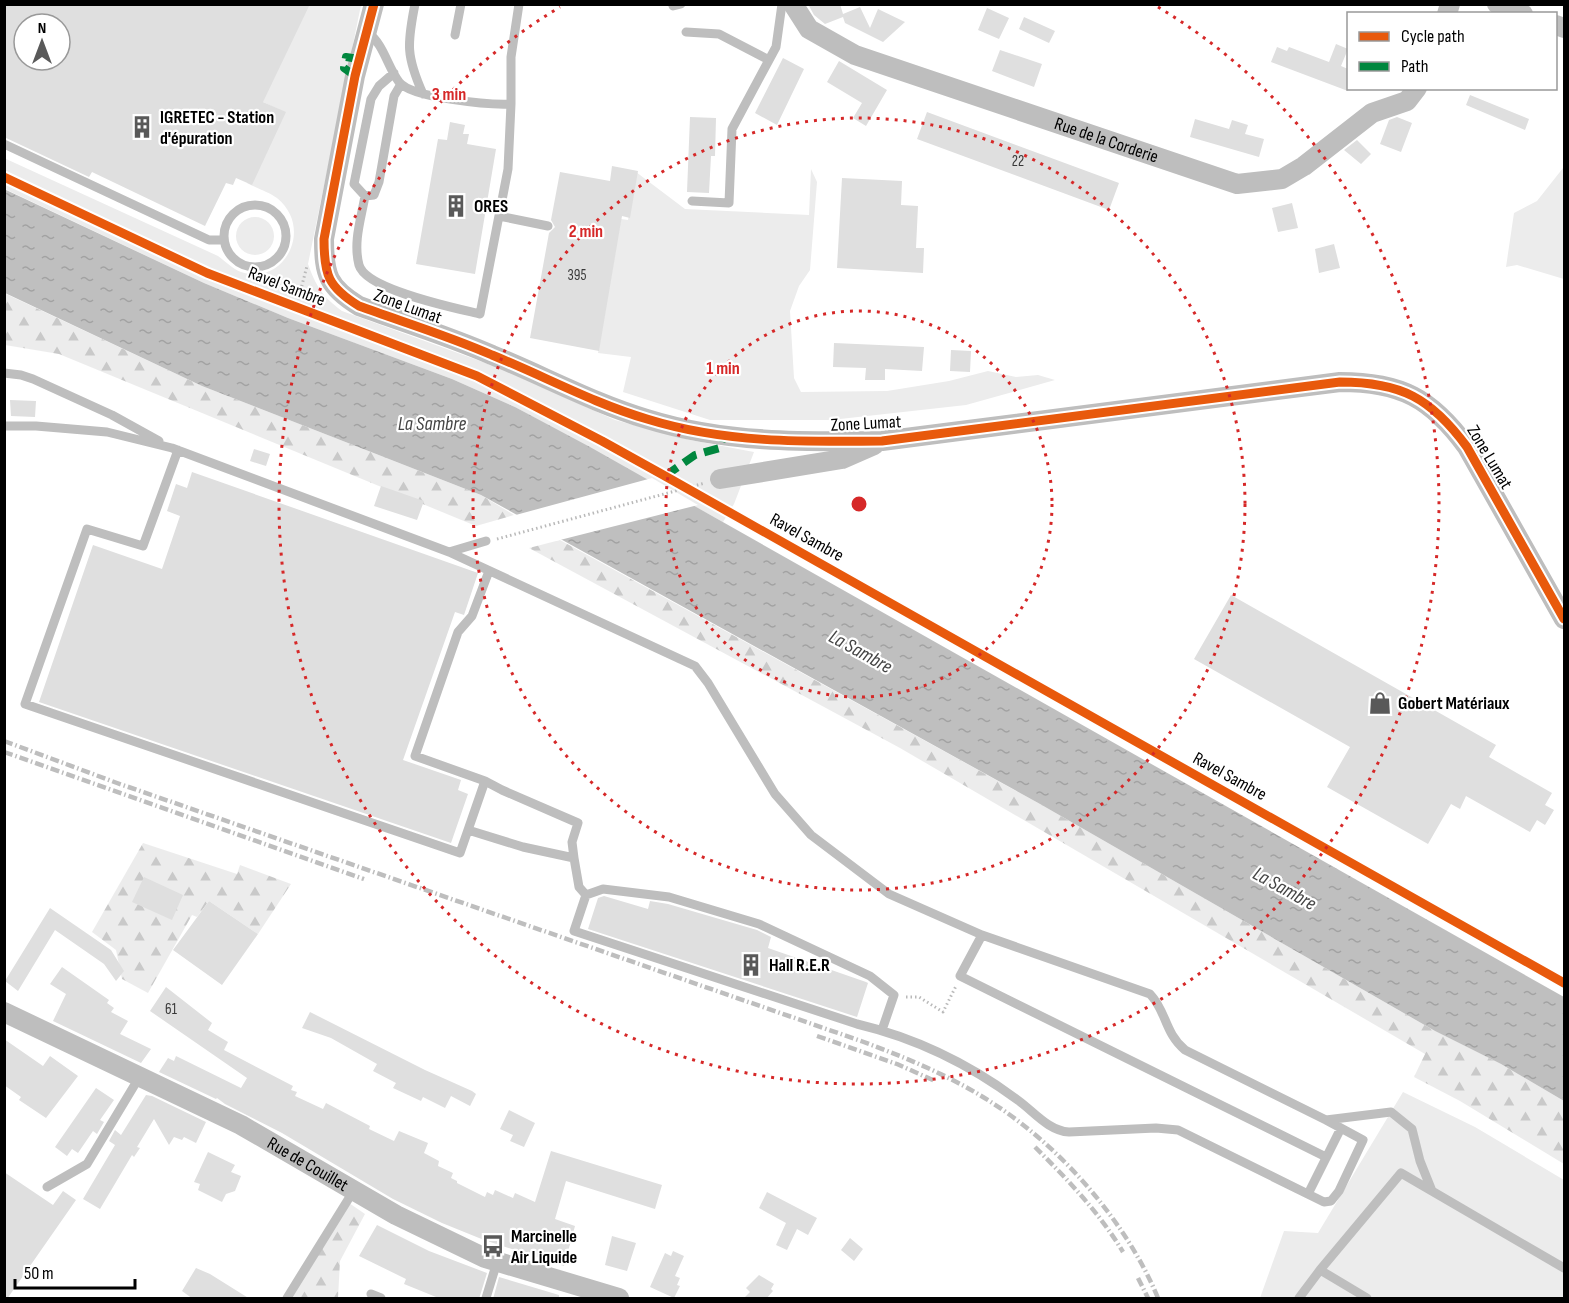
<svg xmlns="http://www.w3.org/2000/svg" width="1569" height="1303" font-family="'Sofia Sans Condensed',sans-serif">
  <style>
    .grass { fill: #ececec }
    .forest { fill: url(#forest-firs) }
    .water { fill: url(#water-ripples) }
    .pier { fill: #fff }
    .building { fill: #dfdfdf; fill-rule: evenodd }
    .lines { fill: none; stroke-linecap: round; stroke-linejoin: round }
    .path { stroke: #b9b9b9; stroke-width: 3; stroke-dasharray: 1.5 3; stroke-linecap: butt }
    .lane { stroke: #bebebe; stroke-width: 9 }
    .street { stroke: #bebebe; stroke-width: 20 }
    .rail { stroke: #bebebe; stroke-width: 4.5; stroke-dasharray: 9 3 1.5 3; stroke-linecap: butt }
    .quiet { stroke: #00873e; stroke-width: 8; stroke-dasharray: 15 8; stroke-linecap: butt }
    .cycleway-casing { stroke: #fff; stroke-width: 13 }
    .cycleway { stroke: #e8590c; stroke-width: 9 }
    .ring { fill: none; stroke: #d62828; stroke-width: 3; stroke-dasharray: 3 6 }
    .labels { text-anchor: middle; stroke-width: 4.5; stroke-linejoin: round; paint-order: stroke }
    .number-label { font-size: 15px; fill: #383838 }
    .poi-label { font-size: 18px; font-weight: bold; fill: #000; stroke: #fff; text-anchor: start }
    .street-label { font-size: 18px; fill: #000; stroke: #fff }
    .water-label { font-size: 20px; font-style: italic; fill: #444; stroke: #fff }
    .centre { fill: #d62828; stroke: #fff; stroke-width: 3 }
    .ring-label { font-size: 18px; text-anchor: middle; font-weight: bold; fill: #d62828; stroke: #fff; stroke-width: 4.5; stroke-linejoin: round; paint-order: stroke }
  </style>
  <defs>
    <pattern id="forest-firs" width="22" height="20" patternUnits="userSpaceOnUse" patternTransform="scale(1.5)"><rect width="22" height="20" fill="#ececec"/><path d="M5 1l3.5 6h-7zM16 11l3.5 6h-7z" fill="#c9c9c9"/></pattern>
    <pattern id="water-ripples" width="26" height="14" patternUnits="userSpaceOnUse" patternTransform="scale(1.5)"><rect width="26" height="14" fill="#bfbfbf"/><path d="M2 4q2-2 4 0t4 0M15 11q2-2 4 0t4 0" fill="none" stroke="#a2a2a2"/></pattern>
  </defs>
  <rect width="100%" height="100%" fill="#fff"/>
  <path class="grass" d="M305 5H361L308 264C316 286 322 296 342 311L502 369 615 420 690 440 754 452 734 504 723 522 515 407 452 379 288 318 204 283 5 189 4 158 218 256C225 261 233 269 241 272 283 287 315 229 277 198 269 192 256 188 247 183L282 111 259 100Z
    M1563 168H1564V279L1517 265 1506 267 1514 213 1537 201Z
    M811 169 817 182 810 270 799 286 790 311 794 378 801 392 887 391 949 381 988 371 1016 377 1038 375 1055 380 966 405 831 420H710L623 392 631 357 598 353 621 219 628 220 636 172 685 209 809 215Z
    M236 236a19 19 0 1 1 38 0a19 19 0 1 1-38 0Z
    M1403 1092 1475 1127 1564 1180V1298H1260L1284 1231 1318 1233Z"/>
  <path class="forest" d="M4 293 202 386 481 495 514 515 476 526 59 354 5 345Z
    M560 540 1040 804 1435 1031 1501 1064 1564 1101V1164L1460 1101 1414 1077 1425 1054 900 748 529 548Z
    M143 843 237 874 240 865 291 884 258 934 209 901 197 917 192 915 148 993 122 979 116 950 92 932Z
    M349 1203 365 1214 340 1261 338 1298H288Z"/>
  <path class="water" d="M4 189 204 283 288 318 452 379 515 407 590 447 1564 997V1101L1501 1064 1435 1031 1040 804 481 495 202 386 5 293Z"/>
  <path class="pier" d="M652 478 698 505 556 541 512 516Z"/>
  <path class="building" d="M4 4H310L263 102 286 112 252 185 236 178 233 185 226 183 205 226 92 172 89 177 4 137ZM24 24H60V60H24Z
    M808 4H840L843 14 860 7 870 28 878 9 905 22 883 42 845 23 843 17 825 24 814 15Z
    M987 8 1009 18 999 39 978 30Z
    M1024 17 1055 31 1049 43 1019 29Z
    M1336 44 1348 49 1341 66 1348 69V91L1271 62 1277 47 1287 51 1289 47 1329 62Z
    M1000 50 1042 64 1034 87 992 71Z
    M783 58 804 69 777 125 755 113Z
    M839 61 887 90 866 126 853 118 862 103 827 82Z
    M1470 95 1529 119 1525 130 1466 105Z
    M927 112 1119 183 1109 210 917 139Z
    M690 117 716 118 715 156H711L709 193 687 192Z
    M1397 117 1412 123 1401 152 1380 144 1389 120Z
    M1195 119 1229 129 1232 120 1248 125 1245 134 1264 139 1259 157 1190 137Z
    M450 122 465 125 463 134H469L467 144 496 149 475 274 416 264 438 139 447 140Z
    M1357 140 1371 154 1361 164 1344 150Z
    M612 166 638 171 630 218 622 216 599 351 530 338 549 233 555 227 551 220 560 172 610 181Z
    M842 178 902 181 901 205 918 206 916 248H924L923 273 837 268Z
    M1292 203 1298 228 1278 232 1272 208Z
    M1334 244 1340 268 1319 273 1315 249Z
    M834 343 924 347 922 371 885 369V380H865L866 368 833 367Z
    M951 350 971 351 970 372 950 371Z
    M10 400 36 401 35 417 11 416Z
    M254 449 270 454 266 466 250 461Z
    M192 472 478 573 464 615 455 612 403 760 461 780 458 790 468 794 451 843 39 702 93 545 162 569 180 516 167 511 176 484 187 488Z
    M381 486 424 501 417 520 374 506Z
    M1231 595 1496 745 1489 757 1552 793 1545 805 1554 810 1545 825 1537 820 1530 832 1466 796 1460 809 1451 804 1428 844 1327 787 1350 747 1194 659Z
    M144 877 183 895 172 920 132 902Z
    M604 896 648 909 650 901 668 904 757 930 771 937 768 948 866 982 868 983 857 1017 588 929 598 898Z
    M209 901 258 934 222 985 173 950Z
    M50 908 111 950 124 971 116 981 104 964 55 930 18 991 5 981Z
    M62 967 109 1000 107 1003 114 1008 111 1012 128 1021 120 1034 151 1049 141 1063 53 1021 66 994 50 984Z
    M166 987 212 1023 208 1030 228 1042 224 1050 293 1086 291 1090 297 1092 295 1096 323 1109 326 1103 370 1126 369 1129 394 1141 399 1131 428 1143 424 1153 439 1161 438 1166 453 1173 451 1178 457 1181V1183L485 1197 487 1192 493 1195 495 1190 513 1198 515 1193 535 1202 551 1151 662 1185 655 1209 566 1181 555 1219 575 1226 564 1266 484 1240 442 1223 393 1199 282 1133 225 1104 217 1098 216 1099 159 1072 168 1058 174 1061 176 1056 241 1088 247 1078 150 1011Z
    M310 1012 425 1070 472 1091 476 1094 470 1106 451 1096 445 1108 423 1097 421 1101 393 1088 396 1083 373 1071 377 1064 331 1038 302 1028Z
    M4 1039 43 1066 50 1056 78 1076 46 1118 19 1100 21 1097 4 1085Z
    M96 1088 114 1100 100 1120 104 1122 97 1134 93 1131 78 1153 72 1149 67 1156 55 1147Z
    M146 1095 152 1096 206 1122 196 1143 184 1137 182 1140 174 1137 169 1145 154 1119 137 1147 140 1148 134 1157 132 1155 100 1209 83 1199 115 1145 109 1141 115 1130 121 1135Z
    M509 1110 535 1123 524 1147 510 1141 513 1135 500 1129Z
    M208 1152 235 1165 231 1172 241 1176 235 1191 226 1194 222 1202 198 1190 200 1184 194 1182Z
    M4 1172 53 1205 63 1191 76 1200 7 1299H4Z
    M767 1192 817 1218 808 1235 797 1229 787 1250 776 1245 786 1223 759 1208Z
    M377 1225 429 1251 487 1273 479 1299H441L404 1284 406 1279 359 1256Z
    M612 1236 636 1243 627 1271 605 1265Z
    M850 1238 863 1249 854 1261 841 1250Z
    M673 1251 684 1256 675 1276 680 1278 677 1285 680 1286 674 1298 650 1287 665 1253 671 1256Z
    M196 1268 210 1274 250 1299H193L182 1291Z
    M759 1275 774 1284 771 1289 773 1291 766 1299H743L750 1292 746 1288Z
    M499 1277 559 1295V1299H493Z"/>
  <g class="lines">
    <path class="path" d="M296 308 307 266
      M497 539 705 483
      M906 997H919L943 1012 956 986"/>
    <path class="lane" d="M415 4C407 44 406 56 423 94
      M673 6 681 4
      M367 32C384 44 387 66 399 82 411 98 490 105 511 104V57L519 4
      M686 32 719 34 769 60 776 47 782 4
      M455 35 461 4
      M4 144 209 240H224
      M365 196C361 219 353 242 359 265 366 290 455 308 480 314L508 169 511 104
      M365 196 354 184 371 99 379 86 394 73
      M365 196 374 195 379 182 394 96 401 84
      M692 201 729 203 732 129 769 60
      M224 236a31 31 0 1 1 62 0a31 31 0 1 1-62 0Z
      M499 216 548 226
      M4 373 21 375 33 379 112 415 159 441
      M4 426H36L107 432 172 448 449 552 486 541
      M178 450 143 546 87 529 25 704 460 853 468 830
      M449 552 695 666 708 683 775 794 811 835 889 894 982 935 1150 994C1167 1012 1164 1032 1185 1050L1326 1120 1391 1112 1412 1129 1420 1161 1432 1191
      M489 571 472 616 458 632 415 756 485 781 468 830 523 847 574 858 579 887 586 895 574 931 857 1024C916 1038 971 1065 1019 1101 1034 1112 1049 1131 1069 1132L1156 1128 1178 1130 1324 1202 1331 1201 1339 1191 1363 1140 1326 1120
      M485 781 502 790 578 823 572 842 574 858
      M586 895 603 889 669 897 759 924 870 976 894 995 882 1030
      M982 935 960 976 1326 1157
      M47 1187 87 1164 140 1076
      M1308 1194 1341 1128
      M1320 1270 1401 1173 1564 1268
      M371 1294 381 1298
      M287 1298 354 1190
      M486 1298 497 1262
      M1299 1298 1320 1270 1367 1298"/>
    <g class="street">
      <path d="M374 4 355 76 324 239C324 275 328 287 359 306 403 322 449 336 492 355 544 376 593 403 647 419 724 443 803 442 882 441L1340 382C1401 382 1431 398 1467 447L1564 619"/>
      <path id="s1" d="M793 4 809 29 855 55 1237 184 1282 179 1304 166 1372 113 1407 101 1417 88"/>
      <path d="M1497 4 1523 14"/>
      <path d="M1447 14 1450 4"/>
      <path d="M1556 25 1564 28"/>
      <path d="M720 479 842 459 874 445"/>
      <path id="s2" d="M4 1012 241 1125 396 1215 485 1258 619 1298"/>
    </g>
    <path class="rail" d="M4 741 117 783 861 1041C907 1058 953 1077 994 1104 1062 1148 1127 1223 1158 1298
      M4 752 364 879
      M817 1036 897 1064 935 1081
      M1035 1147C1067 1179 1099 1212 1123 1252
      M1138 1278 1148 1298"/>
    <path class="quiet" d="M355 76 344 68 346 57 359 59
      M665 476 695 455 720 448 723 435"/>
    <g class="cycleway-casing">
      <path id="cycleway" d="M374 4 355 76 324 239C324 275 328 287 359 306 403 322 449 336 492 355 544 376 593 403 647 419 724 443 803 442 882 441L1340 382C1401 382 1431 398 1467 447L1564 619
        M4 177 207 273 477 376 602 441 665 476 1564 983"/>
    </g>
    <use href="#cycleway" class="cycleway"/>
  </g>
  <g class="ring">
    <circle cx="859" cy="504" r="193"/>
    <circle cx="859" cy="504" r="386"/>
    <path d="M1158 7A580 580 0 1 1 560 7"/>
  </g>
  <defs>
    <g id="building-bare" transform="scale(1.8)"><path d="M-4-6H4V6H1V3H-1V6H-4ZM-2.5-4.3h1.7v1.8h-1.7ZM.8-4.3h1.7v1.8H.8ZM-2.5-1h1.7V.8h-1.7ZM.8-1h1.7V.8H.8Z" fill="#595959" stroke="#fff" stroke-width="2.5" paint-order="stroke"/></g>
    <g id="shop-bare" transform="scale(1.8)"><path d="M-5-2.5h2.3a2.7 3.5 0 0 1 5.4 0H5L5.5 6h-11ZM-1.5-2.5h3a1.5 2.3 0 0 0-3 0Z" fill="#595959" stroke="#fff" stroke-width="2.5" paint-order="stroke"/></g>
    <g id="bus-bare" transform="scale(1.8)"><path d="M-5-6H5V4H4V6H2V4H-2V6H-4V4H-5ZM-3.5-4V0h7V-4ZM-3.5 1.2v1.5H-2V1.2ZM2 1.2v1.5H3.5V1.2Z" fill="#595959" stroke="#fff" stroke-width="2.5" paint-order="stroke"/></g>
  </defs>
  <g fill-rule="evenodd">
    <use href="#building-bare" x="142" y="127"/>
    <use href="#building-bare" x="456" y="206"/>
    <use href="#shop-bare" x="1380" y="703"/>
    <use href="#building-bare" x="751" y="965"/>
    <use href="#bus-bare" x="493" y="1246"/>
  </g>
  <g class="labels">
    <g class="number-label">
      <text x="1018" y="166">22</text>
      <text x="577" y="280">395</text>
      <text x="171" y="1014">61</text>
    </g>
    <g class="poi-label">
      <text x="160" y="123">IGRETEC - Station<tspan x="160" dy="21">d'épuration</tspan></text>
      <text x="474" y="212">ORES</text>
      <text x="1398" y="709">Gobert Matériaux</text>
      <text x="769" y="971">Hall R.E.R</text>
      <text x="511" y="1242">Marcinelle<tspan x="511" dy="21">Air Liquide</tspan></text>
    </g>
    <g class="street-label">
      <text dy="6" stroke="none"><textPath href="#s1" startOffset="348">Rue de la Corderie</textPath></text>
      <text transform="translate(287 286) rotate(21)" y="6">Ravel Sambre</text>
      <text transform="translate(408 306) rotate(20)" y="6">Zone Lumat</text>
      <text transform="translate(866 423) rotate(-3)" y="6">Zone Lumat</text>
      <text transform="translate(1490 457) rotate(59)" y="6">Zone Lumat</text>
      <text transform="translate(807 537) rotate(29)" y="6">Ravel Sambre</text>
      <text transform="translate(1230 776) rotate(29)" y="6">Ravel Sambre</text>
      <text dy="6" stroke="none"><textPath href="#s2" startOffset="340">Rue de Couillet</textPath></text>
    </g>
    <g class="water-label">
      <text x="432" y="430">La Sambre</text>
      <text transform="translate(861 651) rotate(29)" y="7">La Sambre</text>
      <text transform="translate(1285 888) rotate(29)" y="7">La Sambre</text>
    </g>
  </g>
  <circle cx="859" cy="504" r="9" class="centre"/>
  <g class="ring-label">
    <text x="449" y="100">3 min</text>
    <text x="586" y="237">2 min</text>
    <text x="723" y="374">1 min</text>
  </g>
  <rect width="1569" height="1303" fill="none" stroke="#000000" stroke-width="12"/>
  <rect x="1347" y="12" width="210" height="78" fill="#ffffff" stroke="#999999" stroke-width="1.5"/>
  <rect x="1359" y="32" width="30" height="9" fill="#e8590c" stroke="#999999" stroke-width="1.5"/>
  <text x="1401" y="42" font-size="18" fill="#000000">Cycle path</text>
  <rect x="1359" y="62" width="30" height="9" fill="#00873e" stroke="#999999" stroke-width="1.5"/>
  <text x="1401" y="72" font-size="18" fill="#000000">Path</text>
  <g transform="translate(42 42)"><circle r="28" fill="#ffffff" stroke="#999999" stroke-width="1.5"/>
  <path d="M0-4.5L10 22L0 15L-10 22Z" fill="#595959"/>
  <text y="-9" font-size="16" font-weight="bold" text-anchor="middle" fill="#000000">N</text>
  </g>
  <path d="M15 1279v9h120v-9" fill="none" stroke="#000000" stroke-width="3"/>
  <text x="24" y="1279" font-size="18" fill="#000000" stroke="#ffffff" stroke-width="4.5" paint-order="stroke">50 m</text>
</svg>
